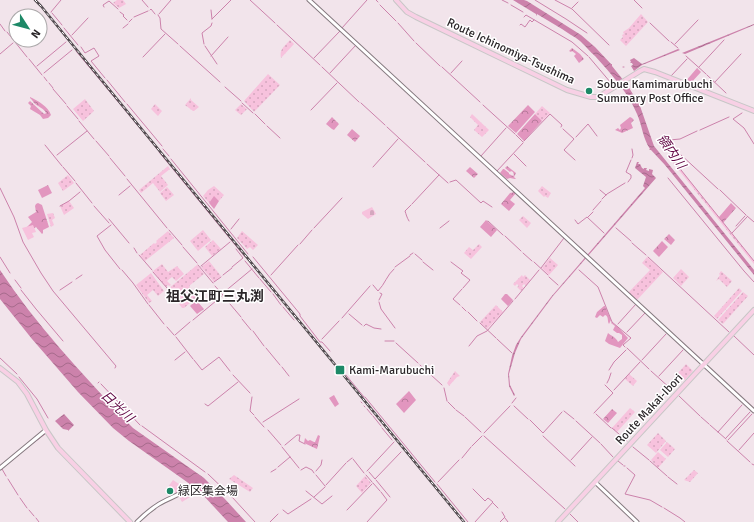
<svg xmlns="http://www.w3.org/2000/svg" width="754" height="522" font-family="Signika,'Noto Sans JP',sans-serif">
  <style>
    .grass { fill: url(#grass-dots) }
    .forest { fill: url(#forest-crowns) }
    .cemetery { fill: url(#cemetery-stones) }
    .park { fill: #f7c2dd }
    .water { fill: url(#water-waves) }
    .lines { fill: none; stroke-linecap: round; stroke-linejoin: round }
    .stream { stroke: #cc82ab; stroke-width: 1 }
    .minor-casing { stroke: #85797f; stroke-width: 5 }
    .major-casing { stroke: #c8c7c7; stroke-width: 6 }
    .minor { stroke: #fff; stroke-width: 3 }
    .major { stroke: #f8d0e5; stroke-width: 4 }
    .rail-casing { stroke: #524b4f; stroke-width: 2.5 }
    .rail { stroke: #fff; stroke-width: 1; stroke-dasharray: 3; stroke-linecap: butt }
    .poi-dot { fill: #1d8967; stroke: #fff; stroke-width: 1.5 }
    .labels { text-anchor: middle; stroke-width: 3; stroke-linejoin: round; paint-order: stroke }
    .street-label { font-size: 12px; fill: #2b2629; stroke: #fff }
    .poi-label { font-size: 12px; fill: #2b2629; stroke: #fff; text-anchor: start }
    .water-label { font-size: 13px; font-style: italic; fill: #600442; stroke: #fff }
    .quarter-label { font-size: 14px; font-weight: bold; fill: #2b2629; stroke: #fff }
  </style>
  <defs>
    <pattern id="grass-dots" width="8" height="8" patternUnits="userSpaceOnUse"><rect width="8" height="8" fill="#f7c2dd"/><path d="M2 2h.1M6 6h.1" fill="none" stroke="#d4a7be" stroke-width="1.8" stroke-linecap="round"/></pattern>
    <pattern id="forest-crowns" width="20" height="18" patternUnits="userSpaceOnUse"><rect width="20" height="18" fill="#e296bf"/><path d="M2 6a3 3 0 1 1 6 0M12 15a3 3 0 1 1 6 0" fill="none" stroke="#b77a9b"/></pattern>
    <pattern id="cemetery-stones" width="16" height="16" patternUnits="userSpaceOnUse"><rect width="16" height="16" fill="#f7c2dd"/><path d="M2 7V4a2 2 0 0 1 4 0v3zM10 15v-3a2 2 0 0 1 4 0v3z" fill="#d4a7be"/></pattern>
    <pattern id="water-waves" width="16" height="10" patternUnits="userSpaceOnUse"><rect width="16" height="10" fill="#cc82ab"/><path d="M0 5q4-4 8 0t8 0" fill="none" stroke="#a66a8b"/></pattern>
  </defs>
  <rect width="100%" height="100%" fill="#f2e4eb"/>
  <path class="grass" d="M117 0H123L126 4 119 8 113 3Z
    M641 14 648 22 626 46 620 40 623 37 622 35 624 34 623 32 629 28Z
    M290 40 294 44 281 58C279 49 285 46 290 40Z
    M268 74 280 85 254 112 244 101Z
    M191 98V100L199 107 194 111H193L185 105Z
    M85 99 94 111 83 121 73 109Z
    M155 104 162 111 158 116 151 109Z
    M241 104 247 109 241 115 235 110Z
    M542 106 550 113 542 121 535 114Z
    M472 114 489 130 482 137 474 130 478 125 470 117Z
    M678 155V156L675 161 681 170 754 261V264L673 163V161Z
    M168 166 170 169 161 176 168 185 160 192 153 183 141 193 139 190Z
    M68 175 74 183 63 191 58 183Z
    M214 186 224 195 219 201 214 197 209 203 203 196 208 190Z
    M542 186 551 193 548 198 545 196 544 197 538 191Z
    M167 187 174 195 166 201 160 193Z
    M69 201 74 208 64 215 60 206Z
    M53 213 55 218 52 220 54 225 51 227 47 214Z
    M523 216 531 223 527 228 519 220Z
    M203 230 211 240 198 251 190 241Z
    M168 231 174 238 145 261 140 255 154 243 155 244 157 242 156 241Z
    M242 231 258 245 253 250 250 247 247 249 237 238Z
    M213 240 221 249 212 256 205 247Z
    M479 244 482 247 471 259 464 253 469 247 473 250Z
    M647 257 663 272 637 300 628 293 650 270 642 263Z
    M550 258 558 265 549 275 542 268Z
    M209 261 221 276 214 282 201 267Z
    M162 264 168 272 177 266 184 274 176 281 172 277 167 281 171 285 169 286 168 285 166 287 153 271Z
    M197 265 204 274 189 286 197 297 184 308H182L168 289Z
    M681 269 689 277 681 286 673 278Z
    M721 271 732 281 727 287 719 279 716 281 720 275 719 274Z
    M151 273 164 291 158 296 153 290 147 295 152 301 149 303 136 285Z
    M522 275 523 277 525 275 530 280 526 286 524 284 522 286 524 288 521 291 517 287 519 286 517 284 515 286 513 284Z
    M739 288 742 291 717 319 714 316Z
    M743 292 748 296 723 324 718 320Z
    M496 305 503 312 487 329 480 322Z
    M686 364 693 371 685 380 678 373Z
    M455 371 460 376 457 377 449 386 447 383Z
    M629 374 637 381 633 386 625 379Z
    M630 408 635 412 617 432 612 428Z
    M658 433 666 441 656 453 647 445Z
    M667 442 675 449 668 457 660 450Z
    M658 452 666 459 658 468 651 460Z
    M694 470 698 473 690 482 684 480Z
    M234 475 253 488 250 492 229 479Z
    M365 476 371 483 362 493 356 486Z"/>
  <path class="forest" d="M572 48 580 54 584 59 579 63 574 56 576 54 572 51 571 52 569 51Z
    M697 68 701 72 690 84 685 82Z
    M30 97C38 101 48 106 51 115L48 118 43 119 40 115 30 109 31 106 28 103 30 101 43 113 45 114 46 113C44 108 38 107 34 103 33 101 32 100 30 98Z
    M528 105 535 112 516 133 508 126Z
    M535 114 542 121 524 141 517 134Z
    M332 117 339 124 334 130 332 129 326 124Z
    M630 117 632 118 634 120 631 123 633 128 622 133 620 132 615 130 618 128 620 130 621 128 620 125Z
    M352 129 360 136 355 142 347 135Z
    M507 166 516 173 514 177 516 179H515L510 178 507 179 500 173 503 169H504L509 173V174L513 176 514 175 513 172 511 171 510 172 505 168Z
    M470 167 478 174 474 178 466 171Z
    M48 185 52 193 42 198 38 190Z
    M515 192 516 193 510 200 515 204 509 211 501 204 510 193Z
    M214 196 219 201 214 209 209 203Z
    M38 203 42 205 49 227 43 230V233L42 234 36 227 33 229 27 227 32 222 28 217 36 212 35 206 36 204Z
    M731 203 736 208 723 223 719 217Z
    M486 220 497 230 491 237 480 227Z
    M669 234 675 240 671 245 664 239Z
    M662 241 668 247 659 257 653 251Z
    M505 294H507L513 300 508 306 501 299Z
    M196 300 204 309 197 314 190 306Z
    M604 306H605L611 320 609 324C607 321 609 316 605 315L603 317 600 315 597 318 595 317 597 312Z
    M611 322 618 327 628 338 620 348 609 344 605 341 608 333C611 336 616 337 618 342L622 339V335L619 333H617L613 330 615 326 611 323Z
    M409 391 416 400 404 413 396 404Z
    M334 395 339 404 335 407 329 398Z
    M612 409 617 413 608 423 603 419Z
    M318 435 320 436 317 449 304 443 305 438 308 441 310 440 314 442H315Z"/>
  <path class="cemetery" d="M372 207 376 214 368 219 362 214V212Z"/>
  <path class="park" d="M33 225 36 232 32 233 34 237 28 240 22 228Z
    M173 480 185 488 176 493 168 487Z
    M189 490 193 494 190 497 182 502 179 497Z"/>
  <path class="water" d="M513 0H524L527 1 581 35 595 47 611 64H612V66L628 86 640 106 654 146 754 270V275L665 165 651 150H649L650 149C643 139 642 125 637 114 628 92 611 74 595 56 590 52 586 46 580 41 574 36 567 33 562 29L537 14 536 16V14Z
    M754 24V25L685 54 682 53Z
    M678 49 680 50 642 65 634 71 631 66 633 65 632 63H630L631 62 630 60 634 58 642 64Z
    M637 162H639L638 164H640L642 168 644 169V168H647L646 170 649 171V169L653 170 652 174 656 178 553 296 521 339 515 353 509 374 510 385 515 395 514 396 509 386 508 374 512 356 516 345 521 337 551 297 645 188 643 186 646 177 635 168Z
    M0 270C36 325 81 372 125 420L133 428 204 478 224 498 246 522H228L203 495 187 482 129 441 113 428 78 392 32 339 0 299Z
    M64 414 74 425 68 431V430L63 429 55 421Z"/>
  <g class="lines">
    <path class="stream" d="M142 0 148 7
      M250 0 275 23
      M376 0 378 2
      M502 0 508 3
      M535 0 566 19 587 33
      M555 0 572 9 609 45
      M634 0 642 8
      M380 5 396 21
      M511 5 523 12
      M104 7 103 5 109 1 118 9
      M572 8 578 2
      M150 10 151 9 155 14
      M211 10 212 19
      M51 12 61 0
      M120 12 124 15 123 16 127 20
      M52 13 62 25
      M159 14 171 0
      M158 15 160 18 161 29 178 44
      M134 17 148 11
      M524 17 526 15 572 42 588 56
      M212 19 231 0
      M129 22 132 19
      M398 23 414 41
      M650 23 669 41
      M0 24 5 31
      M277 25 320 65
      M520 25 521 24 525 27 530 20 532 22 534 20
      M64 28 78 45
      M123 28 128 24
      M342 28 367 0
      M7 32 27 57
      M72 35 88 18
      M671 42 678 48
      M416 43 440 66
      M204 44 202 33 211 26 212 23
      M675 44 698 20
      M180 46 220 82
      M205 46 217 64
      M81 47 85 53 94 48 99 56 91 61 105 78
      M76 51 158 150
      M0 54 13 43
      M211 56 228 37
      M686 56 706 74
      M143 57 165 34
      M589 57 611 83
      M314 58 340 31
      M29 59 42 75
      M37 66 66 42
      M322 67 359 102
      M442 67 480 102
      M623 67H624
      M699 67 724 40
      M44 73 72 50
      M330 73 356 45
      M451 73 462 61
      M707 75 726 93
      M671 76 687 59
      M44 77 47 81
      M107 80 125 102
      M715 82 741 54
      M49 83 53 88
      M225 87 241 101
      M53 89 66 104
      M242 103 253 113
      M361 103 385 125
      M127 104 162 146
      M483 105 515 134
      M67 106 78 119
      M311 110 337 83
      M742 113 733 119 744 128 754 144
      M255 114 265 124
      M79 121 94 139
      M267 126 280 138
      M387 127 425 162
      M563 129 574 139 564 150 575 160
      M700 130 729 117
      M516 135 523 142
      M576 137 588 124 597 136
      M96 141 109 156
      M524 141 550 114 562 125 561 127
      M659 141 680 139 697 131
      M667 141 678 151
      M45 145 62 166
      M163 149 169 156
      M159 152 245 257
      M514 154 526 166
      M680 154 718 189
      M57 155 87 131
      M481 156 506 128
      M110 158 125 176
      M632 158 633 155 632 149
      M171 159 248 254
      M675 161 681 170 754 261
      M427 164 448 183
      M63 167 75 181
      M373 167 398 139
      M497 171 523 143
      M668 178 744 271 754 282
      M127 179 167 228
      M450 182 456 180 481 203 483 201 492 207
      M628 182 631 178V175L626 172 631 160
      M76 183 92 203
      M0 188 14 217 23 242 41 273 53 291 116 366 115 368
      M600 190 606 195
      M720 190 746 215
      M119 195 130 186
      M602 199 607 194 625 183
      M412 204 439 175
      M60 206 69 201 80 192
      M94 206 109 223
      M593 210 601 201
      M747 216 754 222
      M588 217 593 212
      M109 219 129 243
      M575 220 578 224 587 217 604 233
      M409 221C407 218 406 214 405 211L411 205
      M488 221 503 235
      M111 225 97 236 105 250 120 269
      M736 226 745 216
      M314 228 342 198
      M440 228 449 221
      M616 228 631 241
      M231 229 239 219
      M169 230 182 245
      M562 232 587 254
      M732 233 747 217
      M505 236 521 251
      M632 243 646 255
      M300 244 312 230
      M183 247 197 263
      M134 248 137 253
      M523 253 532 261
      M415 254 422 260
      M139 255 152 270
      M410 255 413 253
      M0 257 10 273
      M253 257 300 314V316L320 342H322L330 351
      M648 257 729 332
      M245 261 259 278
      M423 262 433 270
      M451 262 463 271 461 273 470 280 463 288
      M534 262 548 275
      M198 265 213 283
      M201 266 230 242
      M232 267 243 258 236 249
      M395 267 410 256
      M541 268 564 238
      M122 270 133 283 148 304
      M579 270 598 287 612 322 631 338 623 345 625 347
      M153 272 167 288
      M223 275 232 268
      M271 275 298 245
      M549 277 558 285
      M76 279 82 275
      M260 279 271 292
      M15 280 21 288
      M214 282 221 277
      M373 285 378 291C385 284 387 275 394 269
      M215 286 229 302
      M21 290 36 309 63 341
      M60 290 72 282
      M223 293 252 269
      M273 294 281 305
      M515 299 539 270
      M379 300 382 294 380 293
      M379 302 381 309 395 328
      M230 304 241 317
      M149 305 164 324
      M460 305 453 299 462 289
      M283 307 294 320
      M462 307 466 311
      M468 312 477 321
      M349 314 362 325
      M342 318 370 286
      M242 319 251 330
      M193 320 222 296
      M480 323 496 338
      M618 324 636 304
      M364 326 366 324 374 328 381 329
      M167 327 174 335
      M253 331 264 346
      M627 332 645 313
      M175 335 190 322
      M734 336 754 355
      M176 337 193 359
      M322 339 339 321
      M497 339 512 353
      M385 341H394
      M396 343 418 363
      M469 346 477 336 487 331 513 301
      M266 348 280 365
      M627 348 649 369
      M0 358 17 374
      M175 360 185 352
      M194 360 202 370 219 357 230 371
      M642 360 666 334
      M420 365 442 385
      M282 367 289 376
      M609 370 614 362 626 350
      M651 371 671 389
      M233 375 250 393
      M346 375 364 397
      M659 376 683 350
      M19 377 37 399 48 418
      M98 383 99 382
      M607 383 609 379 611 373
      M101 384 140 425
      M444 388 447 401
      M614 390 640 362
      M679 396 700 416
      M252 397 250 411 254 415
      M365 397 435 482
      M361 402 362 403
      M448 402 455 409
      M512 403 516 398
      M205 404 208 406 238 382
      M364 406 365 407
      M514 406 528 419
      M367 409 372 415
      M456 410 464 416
      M564 411 574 419
      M594 413 613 393 605 385
      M596 414 611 428
      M373 416 381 426
      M255 417 264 427
      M465 417 481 432
      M701 417 709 424
      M530 420 543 433 562 412
      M576 421 600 443
      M263 422 299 399
      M710 425 726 439
      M142 426 205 472
      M382 428 392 440
      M612 428 627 441
      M268 430 281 445
      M718 432 742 405
      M484 433 510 406
      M484 436 565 509
      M543 436 575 466
      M41 437 45 434
      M726 438 750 412
      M728 440 752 414
      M727 441 750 462
      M33 443 40 438
      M601 444 613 457
      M285 445 297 435H300L299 441 305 444
      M472 446 482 436
      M282 447 299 468
      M633 447 649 460
      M27 448 31 445
      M739 450 754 433
      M18 456 24 450
      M462 458 471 447
      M353 459 364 473
      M571 460 592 437
      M618 461 623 465
      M650 461 667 476
      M347 462 352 458
      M752 464 754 465
      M624 466H625
      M278 467 290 457
      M2 468 15 458
      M627 468 635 475 625 494 650 500 662 507
      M2 469 6 476
      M301 470 306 467 312 470 314 473
      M316 471 321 465 322 460
      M367 471 394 442
      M271 472 276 469
      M369 472 375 479 401 452
      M208 474 232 497 255 522
      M316 475 325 486
      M366 475 372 482
      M668 477 677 484
      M8 479 18 495
      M376 480 390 497
      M438 482 459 460
      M373 483 380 491
      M437 484 468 522
      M326 485 346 463
      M473 489 485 501 488 498 493 502 475 522
      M306 491 322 504 332 496
      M314 497 325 487
      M20 498 27 508
      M493 503 498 508
      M664 508 680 518 685 522
      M29 510 34 516
      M283 510 288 514 311 499
      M347 510 372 484
      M570 514 578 522
      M36 518 39 522
      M505 518 508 522
      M270 522 278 514
      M367 522 387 500 381 492
      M500 522 505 517 502 512"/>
    <g class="minor-casing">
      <path id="minor" d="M309 0 754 411
        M0 468 46 430
        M595 482 637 522
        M137 522C144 515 151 509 159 504 169 498 180 495 190 487"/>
    </g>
    <g class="major-casing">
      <path id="major" d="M396 0 407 12 416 17 567 90 591 97H597L600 96 640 71 644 69 655 72 754 111
        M0 368 18 382 27 394 46 430 58 448 130 522
        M558 522 754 310"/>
    </g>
    <use href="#minor" class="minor"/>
    <use href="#major" class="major"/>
    <g class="rail-casing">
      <path id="rail" d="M35 0 41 6 76 49 464 522"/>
    </g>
    <use href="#rail" class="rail"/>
  </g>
  <g class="poi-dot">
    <circle cx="589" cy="91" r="4"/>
    <rect x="335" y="365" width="10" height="10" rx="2"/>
    <circle cx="170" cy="491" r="4"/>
  </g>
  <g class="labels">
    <g class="street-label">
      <text transform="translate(511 51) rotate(25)" y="4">Route Ichinomiya-Tsushima</text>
      <text transform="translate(649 409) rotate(-47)" y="4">Route Makai-Ibori</text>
    </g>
    <g class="poi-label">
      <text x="597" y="88">Sobue Kamimarubuchi<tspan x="597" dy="14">Summary Post Office</tspan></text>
      <text x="349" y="374">Kami-Marubuchi</text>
      <text x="178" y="495">緑区集会場</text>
    </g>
    <g class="water-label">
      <text transform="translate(672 151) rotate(55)" y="5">領内川</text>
      <text transform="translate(118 406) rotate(43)" y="5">日光川</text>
    </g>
    <g class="quarter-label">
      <text x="215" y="301">祖父江町三丸渕</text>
    </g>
  </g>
  <g transform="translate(28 28) rotate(126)"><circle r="19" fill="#ffffff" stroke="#aaa8a9"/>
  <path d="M0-3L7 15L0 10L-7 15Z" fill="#1d8967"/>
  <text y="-6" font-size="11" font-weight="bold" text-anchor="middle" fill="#2b2629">N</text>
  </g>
</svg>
